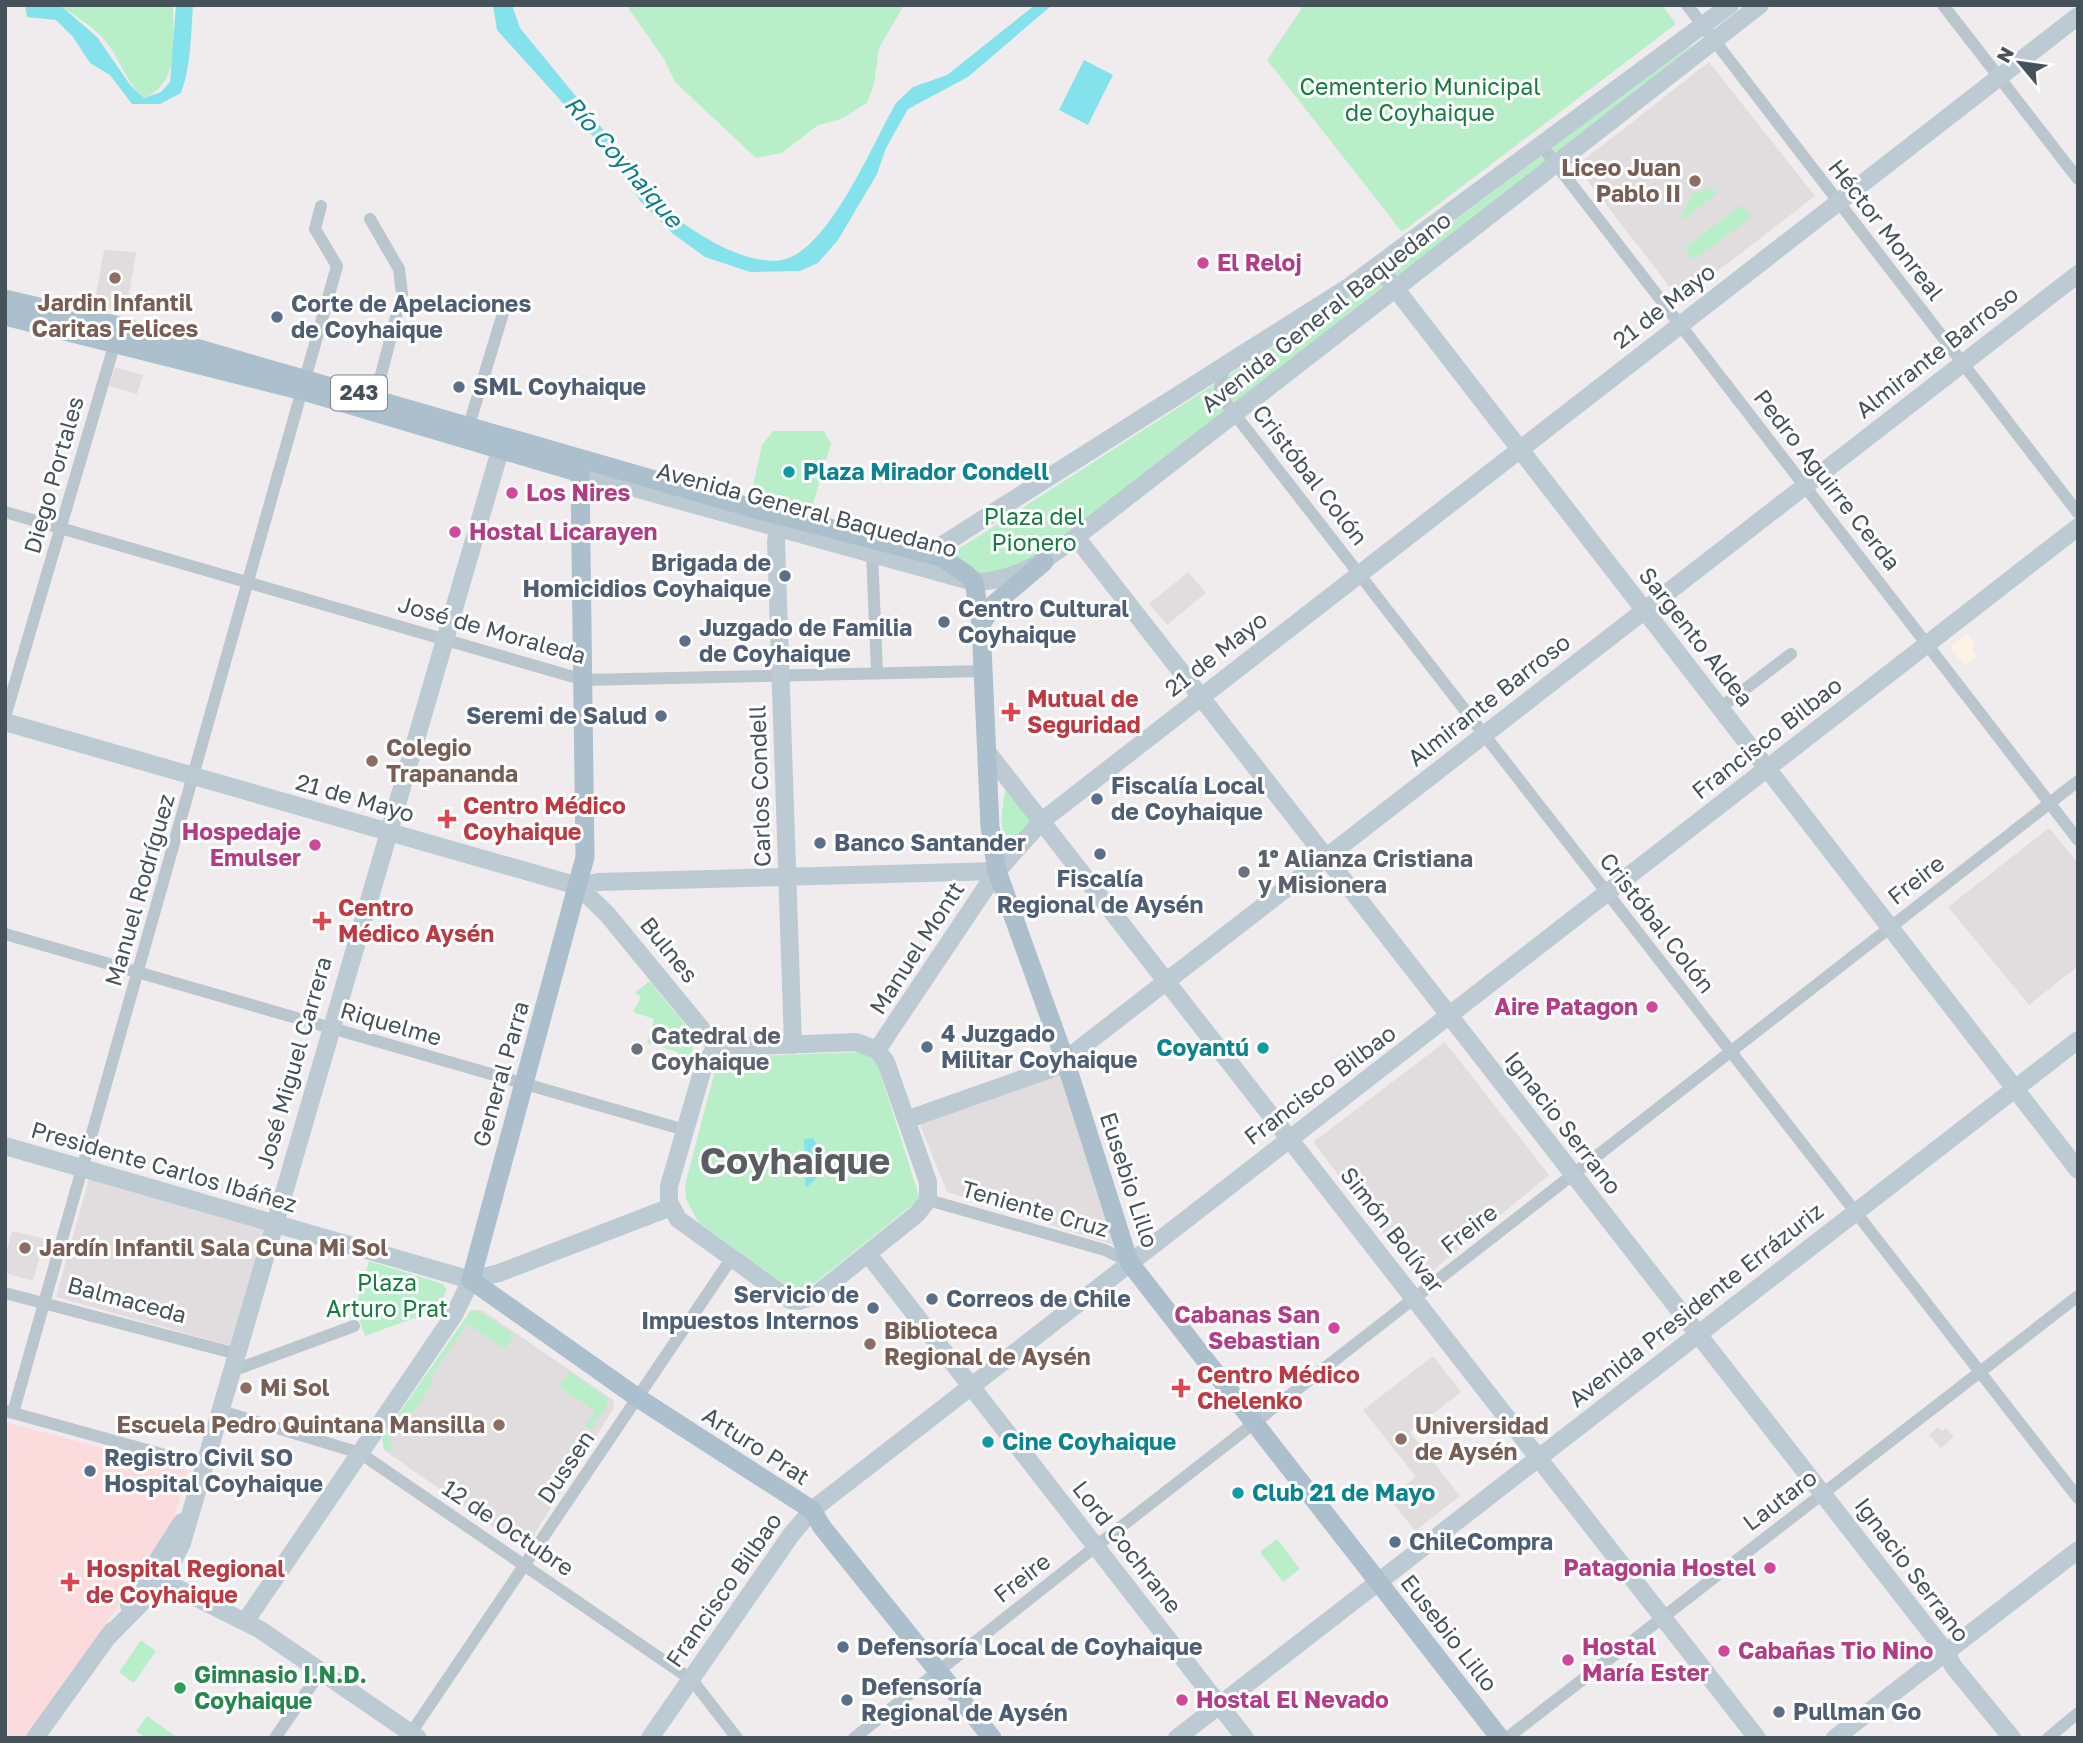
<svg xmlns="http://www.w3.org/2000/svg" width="2083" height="1743" font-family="'Golos Text',sans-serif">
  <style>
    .commercial { fill: #fcf3e4 }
    .education { fill: #e1dddf }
    .medical { fill: #fbdbdb }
    .green { fill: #b9efc8 }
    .water { fill: #84e2ed }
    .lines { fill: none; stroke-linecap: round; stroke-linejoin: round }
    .street { stroke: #bac6cd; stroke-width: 12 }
    .secondary { stroke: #bccad4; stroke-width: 18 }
    .primary { stroke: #abbfcd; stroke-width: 19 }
    .education-dot { fill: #8d6e63; stroke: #fff; stroke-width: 2.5 }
    .hotel-dot { fill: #d1479c; stroke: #fff; stroke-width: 2.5 }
    .service-dot { fill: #5c6f8a; stroke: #fff; stroke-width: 2.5 }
    .culture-dot { fill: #0f9aa8; stroke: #fff; stroke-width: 2.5 }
    .health-dot { fill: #e0444e; stroke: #fff; stroke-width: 2.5 }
    .worship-dot { fill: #6b7280; stroke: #fff; stroke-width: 2.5 }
    .leisure-dot { fill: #2e9e5b; stroke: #fff; stroke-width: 2.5 }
    .labels { text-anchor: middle; stroke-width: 6; stroke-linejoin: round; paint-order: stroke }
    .shield { fill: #fff; stroke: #7d868c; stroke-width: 2 }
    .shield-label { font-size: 21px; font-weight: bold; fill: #45525a }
    .park-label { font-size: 23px; fill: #147d3e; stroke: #fff }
    .education-label { font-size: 23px; font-weight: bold; fill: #785e54; stroke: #fff; text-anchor: start }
    .street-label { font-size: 23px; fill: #45525a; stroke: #fff }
    .hotel-label { font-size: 23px; font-weight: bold; fill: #b23c85; stroke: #fff; text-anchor: start }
    .service-label { font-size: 23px; font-weight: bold; fill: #4e5e75; stroke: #fff; text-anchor: start }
    .culture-label { font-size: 23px; font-weight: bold; fill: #0d838f; stroke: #fff; text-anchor: start }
    .health-label { font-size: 23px; font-weight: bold; fill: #be3a42; stroke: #fff; text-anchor: start }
    .worship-label { font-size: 23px; font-weight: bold; fill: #5b616d; stroke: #fff; text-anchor: start }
    .leisure-label { font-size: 23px; font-weight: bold; fill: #27864d; stroke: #fff; text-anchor: start }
    .water-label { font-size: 24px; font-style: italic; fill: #0b7d8b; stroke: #fff }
    .town-label { font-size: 37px; font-weight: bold; fill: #595e62; stroke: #fff }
  </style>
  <rect width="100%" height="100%" fill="#f0eced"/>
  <path class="commercial" d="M1967 634 1975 644 1971 648 1977 657 1965 666 1952 650V646Z"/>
  <path class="education" d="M1709 62 1815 196 1680 300 1576 166Z
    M104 250 136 252 126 313 94 305Z
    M115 367 143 375 137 394 109 386Z
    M1188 572 1206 593 1167 625 1149 604Z
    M2049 828 2078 863V966L2029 1005 1948 907Z
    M1445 1042 1549 1175 1420 1281 1313 1142Z
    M1063 1070 1117 1246 947 1192 919 1122Z
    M90 1175 264 1227 231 1346 56 1297Z
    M12 1231 45 1239 33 1281 5 1273V1257Z
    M475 1310H482L613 1400 614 1408 525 1549 384 1450 383 1441Z
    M1433 1356 1461 1392 1410 1432 1460 1496 1415 1531 1389 1498 1416 1477 1363 1410Z
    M1938 1427 1942 1431 1946 1428 1954 1437 1941 1448 1929 1435Z"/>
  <path class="medical" d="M5 1422 188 1471 170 1532 26 1738H5Z"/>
  <path class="green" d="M60 5H173C173 38 181 83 144 98 124 81 119 54 100 35 89 24 73 15 60 5Z
    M626 5H904L879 48 874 84 867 103 841 119 818 125 782 153 756 158 675 82 664 59Z
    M1304 5H1662L1676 24 1402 232 1267 60Z
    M1687 46 1691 47 1535 174 1374 293 1247 396 1028 564 979 575 946 557 1367 286Z
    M1713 188 1717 193 1684 220 1680 217 1694 192Z
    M1741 205 1752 217 1693 260 1684 248Z
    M773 431H824L831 444 808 520 749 504 762 445Z
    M1005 790 1032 821 1006 848 1001 819Z
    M650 981 696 1038 689 1060 677 1058 678 1052 647 1043 654 1019 633 1012 641 997 635 992Z
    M861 1052 873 1059 878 1066 919 1196 916 1202 810 1287 792 1290 698 1222 686 1199 685 1185 714 1074 720 1060 726 1057Z
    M369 1261 443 1284 447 1290 436 1310 365 1336 355 1308Z
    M471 1310 479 1311 514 1335 505 1349 467 1324 431 1377 434 1380 402 1430 397 1428 388 1442 394 1446 390 1452 384 1449 382 1438Z
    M569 1372 607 1398V1406L591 1430 585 1426 595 1411 559 1387Z
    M1277 1539 1300 1569 1283 1582 1260 1552Z
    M141 1640 156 1651 134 1683 119 1672Z
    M147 1716 178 1738H146L136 1731Z"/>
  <path class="water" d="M25 5H60L97 37 131 86 144 98 161 92 170 82 176 5H193C191 35 191 66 181 93L160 104H132L110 75 90 63 73 37 56 20 27 17Z
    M493 5H512L520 28 674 216C698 236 753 269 786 259 831 245 873 143 896 103L913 87 947 75 1035 5H1052L968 77 908 109 886 148 877 174 838 240 818 263 800 271 750 272 705 257 672 233 640 201 619 165 497 30Z
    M1084 60 1113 75 1088 125 1059 110Z
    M813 1138 819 1149V1161L805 1158 804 1139Z
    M806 1167 823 1171 807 1187H805Z"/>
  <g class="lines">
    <path class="street" d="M1687 5 2078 513
      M1943 5 2078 179
      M1542 146 2078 840
      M370 219 399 269 402 294 375 398
      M1224 368 1220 387 1226 403 2078 1498
      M469 425 504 310
      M5 512 584 680 984 671
      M872 553 877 672
      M1720 708 1791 654
      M5 717 116 339
      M5 934 685 1130
      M928 1200 1105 1250 1129 1262
      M5 1293 237 1354
      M232 1371 354 1326
      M6 1411 205 1466
      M221 1411 360 1453 692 1680 737 1738
      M13 1413 337 266 315 229 321 206
      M411 1733 731 1259
      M275 1738 321 1671
      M854 1738 1095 1547 2078 781
      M1507 1738 2078 1296
      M2048 1738 2078 1713"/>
    <path class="secondary" d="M1378 266 2078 1170
      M580 473 974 582C1016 581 1044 562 1076 537L1760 5
      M780 517 776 541 793 1045
      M1076 537 1946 1652 1953 1666 2012 1738
      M928 554 1350 286 1730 5
      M5 722 578 886 598 882 997 871
      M988 753 1757 1738
      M578 886 607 914 718 1049
      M856 1042 877 1050 886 1062 928 1182V1200L917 1214 816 1295 799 1301 790 1300 678 1219 669 1202V1186L704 1065 713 1052 730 1047Z
      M877 1050 997 871 1043 820 2078 16
      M906 1120 1056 1067 1065 1060 2078 274
      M5 1146 471 1280 499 1273 671 1207
      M868 1254 1245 1738
      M149 1574 259 1629 418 1738
      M129 1605 182 1522
      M245 1622 454 1315 471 1280
      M105 1640 163 1581 182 1543 504 437
      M35 1738 112 1631
      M650 1738 791 1535 812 1510C1232 1180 1656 855 2078 527
      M1177 1738 2078 1040
      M1835 1738 2078 1550"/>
    <path class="primary" d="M5 299 119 326 763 511 941 557 966 574 974 582 981 624 990 827 997 871 1065 1060 1129 1262 1500 1738
      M5 316 303 391 580 473
      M580 473 585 857 471 1280 638 1398 812 1510 822 1527 992 1738
      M981 624 994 604 1044 562"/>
  </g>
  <g class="education-dot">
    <circle cx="1695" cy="181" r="7"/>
    <circle cx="115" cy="278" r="7"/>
    <circle cx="372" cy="761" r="7"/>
    <circle cx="25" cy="1248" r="7"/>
    <circle cx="870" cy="1344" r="7"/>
    <circle cx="246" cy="1388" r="7"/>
    <circle cx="499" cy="1425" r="7"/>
    <circle cx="1401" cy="1439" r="7"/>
  </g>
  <g class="hotel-dot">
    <circle cx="1203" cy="263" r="7"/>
    <circle cx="512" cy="493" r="7"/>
    <circle cx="455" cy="532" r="7"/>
    <circle cx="315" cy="845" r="7"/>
    <circle cx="1652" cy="1007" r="7"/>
    <circle cx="1334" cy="1328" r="7"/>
    <circle cx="1770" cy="1568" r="7"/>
    <circle cx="1724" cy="1651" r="7"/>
    <circle cx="1568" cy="1660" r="7"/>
    <circle cx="1182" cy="1700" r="7"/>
  </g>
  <g class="service-dot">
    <circle cx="277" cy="317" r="7"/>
    <circle cx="459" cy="387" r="7"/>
    <circle cx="785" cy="576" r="7"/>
    <circle cx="944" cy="622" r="7"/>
    <circle cx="685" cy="641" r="7"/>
    <circle cx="661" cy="716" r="7"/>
    <circle cx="1097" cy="799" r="7"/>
    <circle cx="820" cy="843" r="7"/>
    <circle cx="1100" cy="854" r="7"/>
    <circle cx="927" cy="1047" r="7"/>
    <circle cx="932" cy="1299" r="7"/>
    <circle cx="873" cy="1308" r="7"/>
    <circle cx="90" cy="1471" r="7"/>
    <circle cx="1395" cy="1542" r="7"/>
    <circle cx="843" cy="1647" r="7"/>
    <circle cx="847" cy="1700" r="7"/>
    <circle cx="1779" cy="1712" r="7"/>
  </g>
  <g class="culture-dot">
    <circle cx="789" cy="472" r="7"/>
    <circle cx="1263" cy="1048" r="7"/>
    <circle cx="988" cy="1442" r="7"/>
    <circle cx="1238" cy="1493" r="7"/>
  </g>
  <g class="health-dot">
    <path d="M1007.5 701.5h7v7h7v7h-7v7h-7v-7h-7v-7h7z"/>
    <path d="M443.5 808.5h7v7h7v7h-7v7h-7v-7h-7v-7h7z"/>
    <path d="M318.5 910.5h7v7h7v7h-7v7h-7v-7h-7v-7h7z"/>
    <path d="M1177.5 1377.5h7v7h7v7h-7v7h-7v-7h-7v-7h7z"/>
    <path d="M66.5 1571.5h7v7h7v7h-7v7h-7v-7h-7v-7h7z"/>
  </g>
  <g class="worship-dot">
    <circle cx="1244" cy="872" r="7"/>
    <circle cx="637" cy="1049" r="7"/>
  </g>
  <circle class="leisure-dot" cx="180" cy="1688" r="7"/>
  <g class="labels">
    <rect class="shield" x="331" y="375.5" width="56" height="35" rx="5"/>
    <g class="shield-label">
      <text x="359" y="400">243</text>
    </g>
    <g class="park-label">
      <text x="1420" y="95">Cementerio Municipal<tspan x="1420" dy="26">de Coyhaique</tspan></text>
      <text x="1034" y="525">Plaza del<tspan x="1034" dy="26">Pionero</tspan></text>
      <text x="387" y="1291">Plaza<tspan x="387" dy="26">Arturo Prat</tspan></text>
    </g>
    <g class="education-label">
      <text x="1681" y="176" text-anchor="end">Liceo Juan<tspan x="1681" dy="26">Pablo II</tspan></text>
      <text x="115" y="311" text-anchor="middle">Jardin Infantil<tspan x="115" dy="26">Caritas Felices</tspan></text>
      <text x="386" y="756">Colegio<tspan x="386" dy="26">Trapananda</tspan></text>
      <text x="39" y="1256">Jardín Infantil Sala Cuna Mi Sol</text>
      <text x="884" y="1339">Biblioteca<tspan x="884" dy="26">Regional de Aysén</tspan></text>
      <text x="260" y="1396">Mi Sol</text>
      <text x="485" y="1433" text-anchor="end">Escuela Pedro Quintana Mansilla</text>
      <text x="1415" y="1434">Universidad<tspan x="1415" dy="26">de Aysén</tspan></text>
    </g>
    <g class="street-label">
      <text transform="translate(1886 230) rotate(52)" y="8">Héctor Monreal</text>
      <text transform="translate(1664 306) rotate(-38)" y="8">21 de Mayo</text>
      <text transform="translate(1326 312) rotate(-38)" y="8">Avenida General Baquedano</text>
      <text transform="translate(1937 352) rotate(-38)" y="8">Almirante Barroso</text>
      <text transform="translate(54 475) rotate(-74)" y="8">Diego Portales</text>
      <text transform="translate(1310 475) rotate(52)" y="8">Cristóbal Colón</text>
      <text transform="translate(1827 480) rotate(52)" y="8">Pedro Aguirre Cerda</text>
      <text transform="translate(807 510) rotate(15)" y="8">Avenida General Baquedano</text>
      <text transform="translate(492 630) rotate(16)" y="8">José de Moraleda</text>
      <text transform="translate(1696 637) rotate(52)" y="8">Sargento Aldea</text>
      <text transform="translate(1216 654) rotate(-38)" y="8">21 de Mayo</text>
      <text transform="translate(1489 700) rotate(-38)" y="8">Almirante Barroso</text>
      <text transform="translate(1767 738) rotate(-38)" y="8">Francisco Bilbao</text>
      <text transform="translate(760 786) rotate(-92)" y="8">Carlos Condell</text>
      <text transform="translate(355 798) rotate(16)" y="8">21 de Mayo</text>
      <text transform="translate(1916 880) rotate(-38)" y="8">Freire</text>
      <text transform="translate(140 890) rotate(-74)" y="8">Manuel Rodríguez</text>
      <text transform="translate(1657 923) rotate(52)" y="8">Cristóbal Colón</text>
      <text transform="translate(917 948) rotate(-57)" y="8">Manuel Montt</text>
      <text transform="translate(669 950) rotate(51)" y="8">Bulnes</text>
      <text transform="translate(391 1024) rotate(16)" y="8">Riquelme</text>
      <text transform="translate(294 1063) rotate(-74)" y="8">José Miguel Carrera</text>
      <text transform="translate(501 1074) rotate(-74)" y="8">General Parra</text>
      <text transform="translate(1320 1085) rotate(-37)" y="8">Francisco Bilbao</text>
      <text transform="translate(1563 1123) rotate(52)" y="8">Ignacio Serrano</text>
      <text transform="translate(164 1167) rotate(16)" y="8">Presidente Carlos Ibáñez</text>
      <text transform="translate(1129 1180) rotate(72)" y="8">Eusebio Lillo</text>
      <text transform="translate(1035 1209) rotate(16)" y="8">Teniente Cruz</text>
      <text transform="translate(1469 1229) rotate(-38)" y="8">Freire</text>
      <text transform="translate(1392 1230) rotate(52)" y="8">Simón Bolívar</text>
      <text transform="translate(127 1300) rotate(15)" y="8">Balmaceda</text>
      <text transform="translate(1696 1305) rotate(-38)" y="8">Avenida Presidente Errázuriz</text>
      <text transform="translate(756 1446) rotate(33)" y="8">Arturo Prat</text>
      <text transform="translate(566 1467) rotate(-56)" y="8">Dussen</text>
      <text transform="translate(1780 1500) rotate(-37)" y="8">Lautaro</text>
      <text transform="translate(508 1528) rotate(34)" y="8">12 de Octubre</text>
      <text transform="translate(1127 1547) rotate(52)" y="8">Lord Cochrane</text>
      <text transform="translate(1912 1570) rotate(53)" y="8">Ignacio Serrano</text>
      <text transform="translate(1022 1578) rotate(-38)" y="8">Freire</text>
      <text transform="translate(724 1590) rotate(-55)" y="8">Francisco Bilbao</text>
      <text transform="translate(1449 1633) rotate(52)" y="8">Eusebio Lillo</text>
    </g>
    <g class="hotel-label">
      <text x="1217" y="271">El Reloj</text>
      <text x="526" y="501">Los Nires</text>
      <text x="469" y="540">Hostal Licarayen</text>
      <text x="301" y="840" text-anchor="end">Hospedaje<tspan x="301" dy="26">Emulser</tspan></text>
      <text x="1638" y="1015" text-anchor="end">Aire Patagon</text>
      <text x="1320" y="1323" text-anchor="end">Cabanas San<tspan x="1320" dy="26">Sebastian</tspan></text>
      <text x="1756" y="1576" text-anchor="end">Patagonia Hostel</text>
      <text x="1582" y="1655">Hostal<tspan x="1582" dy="26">María Ester</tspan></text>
      <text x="1738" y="1659">Cabañas Tio Nino</text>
      <text x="1196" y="1708">Hostal El Nevado</text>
    </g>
    <g class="service-label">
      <text x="291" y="312">Corte de Apelaciones<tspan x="291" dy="26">de Coyhaique</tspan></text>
      <text x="473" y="395">SML Coyhaique</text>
      <text x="771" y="571" text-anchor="end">Brigada de<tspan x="771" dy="26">Homicidios Coyhaique</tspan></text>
      <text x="958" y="617">Centro Cultural<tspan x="958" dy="26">Coyhaique</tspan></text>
      <text x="699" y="636">Juzgado de Familia<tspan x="699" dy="26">de Coyhaique</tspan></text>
      <text x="647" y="724" text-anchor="end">Seremi de Salud</text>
      <text x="1111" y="794">Fiscalía Local<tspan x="1111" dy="26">de Coyhaique</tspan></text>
      <text x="834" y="851">Banco Santander</text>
      <text x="1100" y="887" text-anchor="middle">Fiscalía<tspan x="1100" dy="26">Regional de Aysén</tspan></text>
      <text x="941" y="1042">4 Juzgado<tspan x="941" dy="26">Militar Coyhaique</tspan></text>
      <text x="859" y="1303" text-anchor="end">Servicio de<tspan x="859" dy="26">Impuestos Internos</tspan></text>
      <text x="946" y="1307">Correos de Chile</text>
      <text x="104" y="1466">Registro Civil SO<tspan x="104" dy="26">Hospital Coyhaique</tspan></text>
      <text x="1409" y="1550">ChileCompra</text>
      <text x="857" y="1655">Defensoría Local de Coyhaique</text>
      <text x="861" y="1695">Defensoría<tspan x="861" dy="26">Regional de Aysén</tspan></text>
      <text x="1793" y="1720">Pullman Go</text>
    </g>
    <g class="culture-label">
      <text x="803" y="480">Plaza Mirador Condell</text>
      <text x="1249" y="1056" text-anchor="end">Coyantú</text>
      <text x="1002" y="1450">Cine Coyhaique</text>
      <text x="1252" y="1501">Club 21 de Mayo</text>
    </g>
    <g class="health-label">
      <text x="1027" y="707">Mutual de<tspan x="1027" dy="26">Seguridad</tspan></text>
      <text x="463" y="814">Centro Médico<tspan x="463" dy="26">Coyhaique</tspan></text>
      <text x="338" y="916">Centro<tspan x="338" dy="26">Médico Aysén</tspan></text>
      <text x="1197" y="1383">Centro Médico<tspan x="1197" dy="26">Chelenko</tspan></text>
      <text x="86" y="1577">Hospital Regional<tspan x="86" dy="26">de Coyhaique</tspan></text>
    </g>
    <g class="worship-label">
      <text x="1258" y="867">1º Alianza Cristiana<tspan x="1258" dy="26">y Misionera</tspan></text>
      <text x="651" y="1044">Catedral de<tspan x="651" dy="26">Coyhaique</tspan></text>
    </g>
    <g class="leisure-label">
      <text x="194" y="1683">Gimnasio I.N.D.<tspan x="194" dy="26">Coyhaique</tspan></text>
    </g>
    <g class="water-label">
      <text transform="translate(623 162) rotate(49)" y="8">Río Coyhaique</text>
    </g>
    <g class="town-label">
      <text x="795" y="1174">Coyhaique</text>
    </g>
  </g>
  <rect width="2083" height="1743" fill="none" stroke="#45525a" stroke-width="14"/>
  <g transform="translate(2020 63) rotate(299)" stroke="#ffffff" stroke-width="5" paint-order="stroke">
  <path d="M0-5L12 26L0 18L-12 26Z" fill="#45525a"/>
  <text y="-10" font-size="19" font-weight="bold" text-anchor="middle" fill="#45525a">N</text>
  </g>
</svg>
